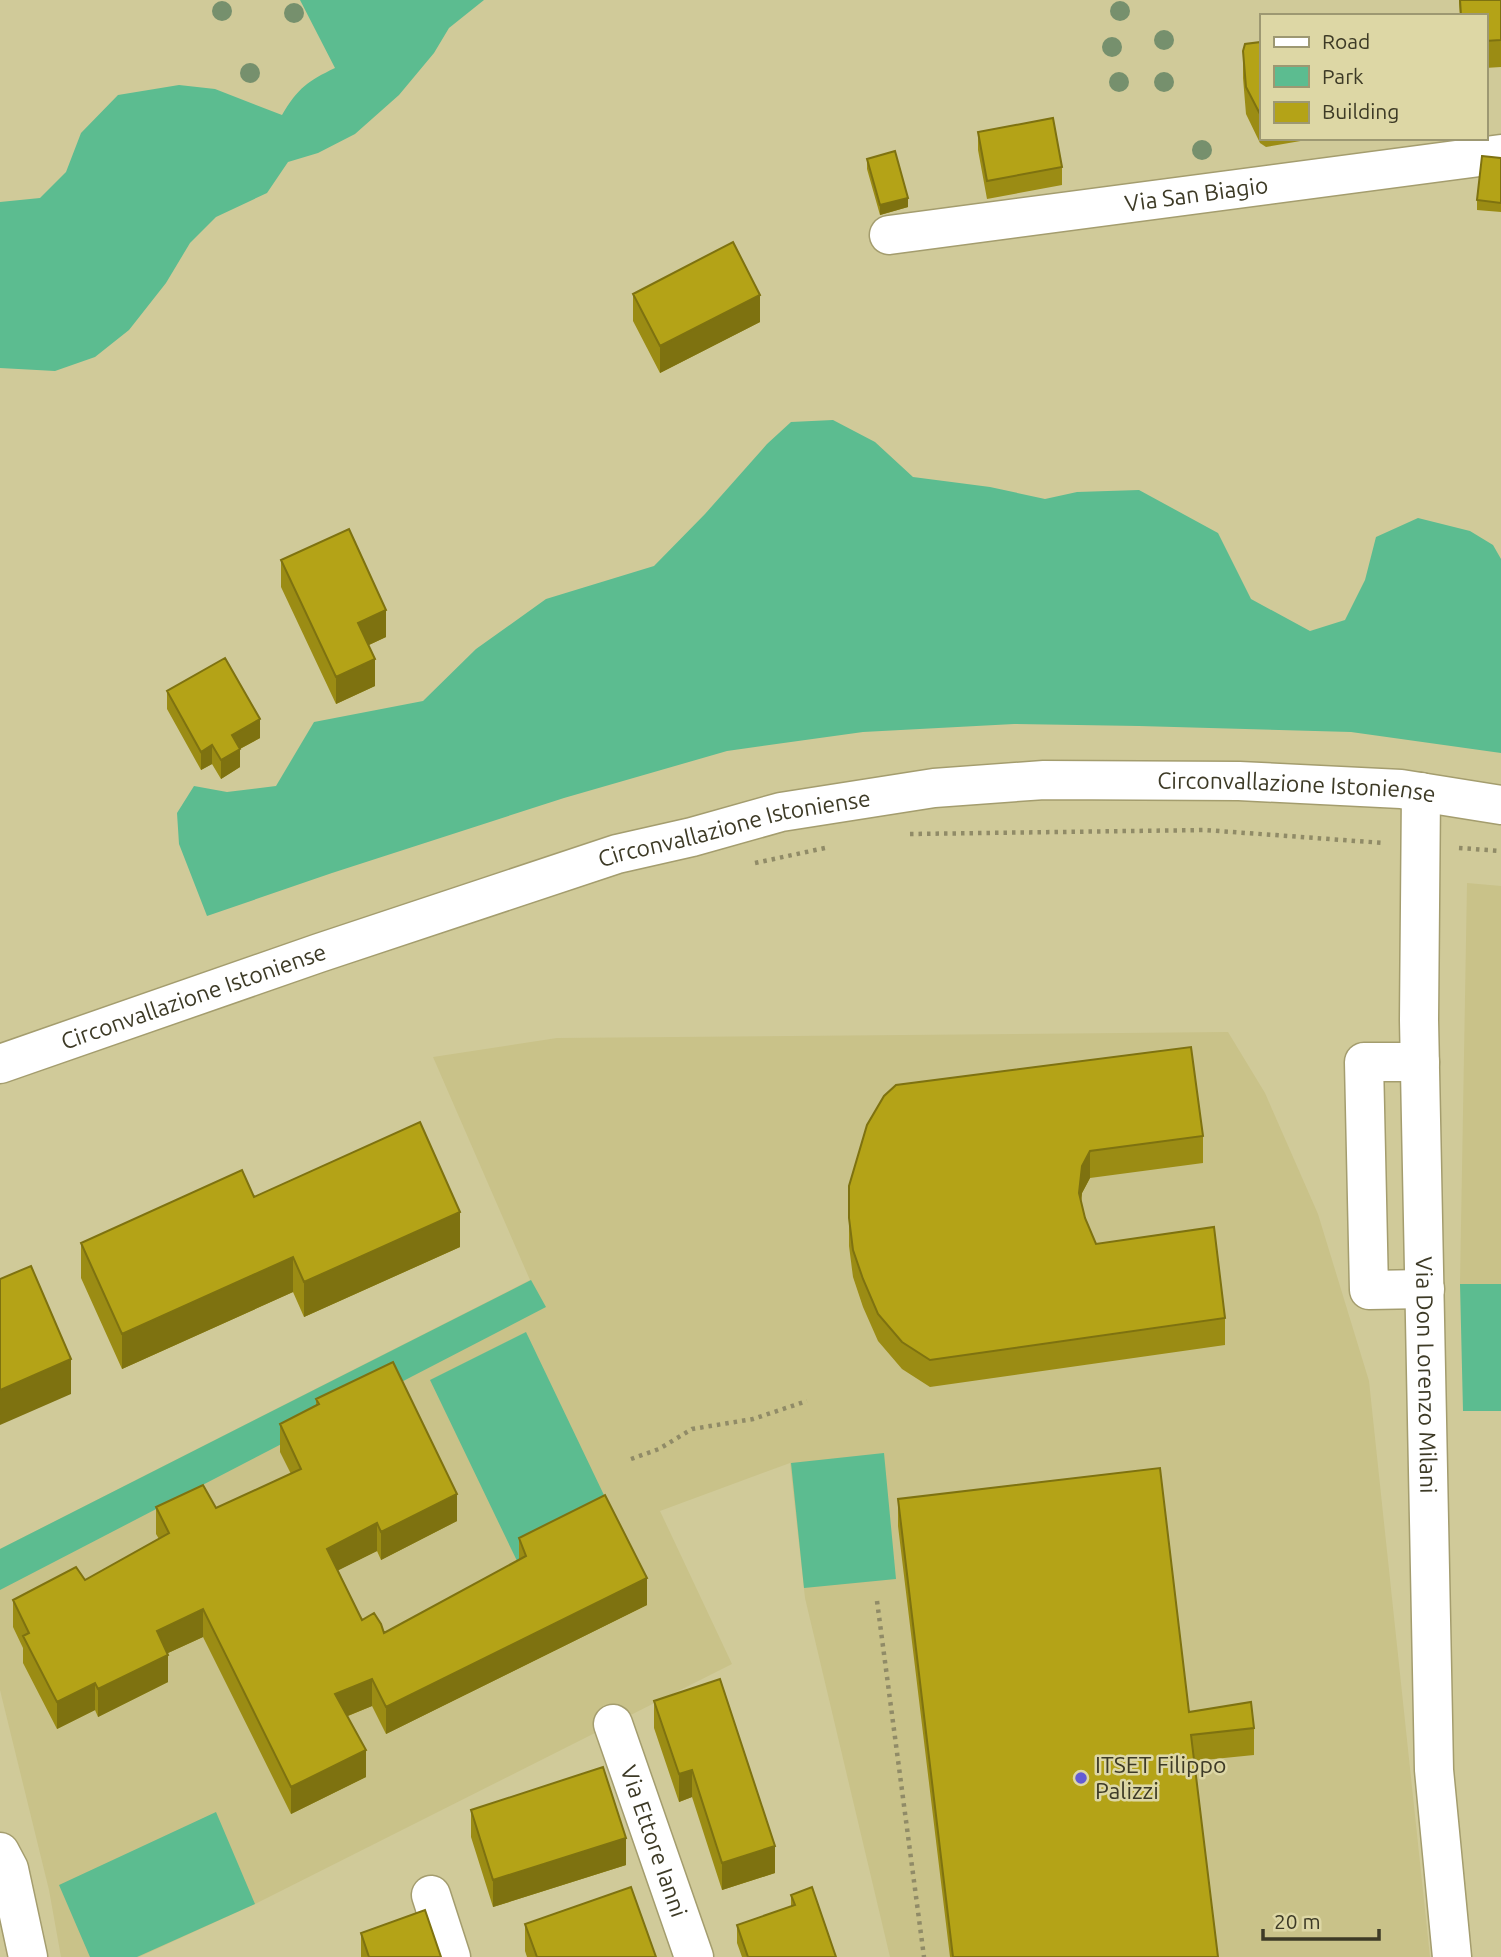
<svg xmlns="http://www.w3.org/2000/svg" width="1501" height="1957" font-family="Ubuntu,sans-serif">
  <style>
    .built { fill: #c9c289 }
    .green { fill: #5cbc90 }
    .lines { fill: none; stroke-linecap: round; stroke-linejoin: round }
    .minor-casing { stroke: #a49d6e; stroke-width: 41 }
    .major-casing { stroke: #a49d6e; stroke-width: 41 }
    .path { stroke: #908b67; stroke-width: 4.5; stroke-dasharray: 3.5 5; stroke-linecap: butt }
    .minor { stroke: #fff; stroke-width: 38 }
    .major { stroke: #fff; stroke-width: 38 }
    .tree { fill: #76906d }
    .wall { fill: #9b8c14 }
    .shaded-wall { fill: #7e7210 }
    .building { fill: #b4a317; stroke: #7e7210; stroke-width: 2 }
    .poi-dot { fill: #645cd5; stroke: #ddd7a5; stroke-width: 2.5 }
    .labels { text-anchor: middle; stroke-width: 5; stroke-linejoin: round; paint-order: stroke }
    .street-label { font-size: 23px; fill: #3d3a26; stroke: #ddd7a5 }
    .poi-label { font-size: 23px; fill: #3d3a26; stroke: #ddd7a5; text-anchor: start }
  </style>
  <rect width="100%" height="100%" fill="#d0ca99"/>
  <path class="built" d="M1467 883 1501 886V1285L1460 1284Z
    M1228 1032 1265 1093 1318 1214 1369 1381 1430 1957H890L805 1598 790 1463 660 1511 732 1664 255 1904 139 1957H61L49 1890 0 1690V1549L530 1280 433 1057 557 1038Z"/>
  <path class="green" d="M300 0H484L449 28 434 53 399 95 355 134 318 153 288 162 267 193 216 217 190 243 166 283 129 330 95 357 55 371 0 368V202L40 198 66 172 81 133 118 95 179 85 215 89 282 115C298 88 308 81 335 68Z
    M833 420 875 442 913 477 990 487 1045 499 1077 492 1139 490 1218 533 1251 599 1310 631 1345 620 1365 580 1376 537 1418 518 1470 531 1493 545 1501 559V753L1351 732 1139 726 1014 724 863 732 727 751 564 798 332 873 207 916 179 844 177 813 194 786 227 792 276 786 314 722 423 701 476 649 546 599 654 566 705 514 767 444 791 422Z
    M531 1280 546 1307 0 1590V1549Z
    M1460 1284H1501V1411H1463Z
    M526 1332 614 1516 519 1565 430 1380Z
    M884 1453 896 1579 804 1588 791 1463Z
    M216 1812 255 1904 137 1957H90L59 1885Z"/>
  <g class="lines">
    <g class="minor-casing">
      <g id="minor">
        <path id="s1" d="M889 235 1501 154"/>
        <path id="s2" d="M1421 792 1419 1020 1434 1770 1452 1957"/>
        <path d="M1420 1062H1364L1369 1290 1425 1289"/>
        <path id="s3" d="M613 1724 694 1957"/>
        <path d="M0 1852 9 1869 28 1957"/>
        <path d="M431 1895 451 1957"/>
      </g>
    </g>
    <g class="major-casing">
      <g id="major">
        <path id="s4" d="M0 1064 319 953 617 854 692 837 781 812 934 788 1044 780 1239 781 1401 789 1501 805"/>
      </g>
    </g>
    <path class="path" d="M910 834 1205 830 1384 843
      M1459 848 1501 851
      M755 863 825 848
      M631 1459 659 1449 692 1429 753 1419 807 1401
      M877 1601 924 1957"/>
    <use href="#minor" class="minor"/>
    <use href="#major" class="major"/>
  </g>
  <g class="tree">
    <circle cx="222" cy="11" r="10"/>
    <circle cx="1120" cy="11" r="10"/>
    <circle cx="294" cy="13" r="10"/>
    <circle cx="1164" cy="40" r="10"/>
    <circle cx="1112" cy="47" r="10"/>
    <circle cx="250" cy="73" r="10"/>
    <circle cx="1119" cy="82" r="10"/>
    <circle cx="1164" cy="82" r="10"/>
    <circle cx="1202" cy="150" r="10"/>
  </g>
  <path class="wall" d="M1459 0H1501V67L1485 68V16H1460Z
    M1261 42V138H1318L1266 147 1260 143 1246 114 1243 78V51Z
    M978 132 1062 167V185L987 199 978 150Z
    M1501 158V212L1477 210V200Z
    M867 159 908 207 880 215 867 169Z
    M633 294 760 322 660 373 633 321Z
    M281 560 386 637 369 645 375 686 336 704 281 587Z
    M167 691 260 738 240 749V767L221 779 212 764 201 770 167 709Z
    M884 1096 1203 1136V1163L1090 1178 1082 1193 1081 1202 1085 1218 1096 1244 1225 1318V1345L930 1387 902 1369 878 1341 863 1307 853 1277 849 1246V1186Z
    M254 1197 460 1247 304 1317 293 1292 122 1369 81 1278V1243Z
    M316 1399 457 1521 381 1560 377 1551 338 1570 362 1620 384 1633 519 1560V1538L647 1605 386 1734 372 1706 348 1716 366 1777 291 1814 203 1637 168 1653V1682L98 1717 95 1710 57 1729 23 1663V1648L13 1627V1600L85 1580 159 1539 156 1534V1507L216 1508 291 1474 280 1452V1424L316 1406Z
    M898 1499 1189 1712 1254 1728V1755L1194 1761 1218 1957H950L898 1526Z
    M654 1701 775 1873 722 1890 692 1797 679 1802 654 1728Z
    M471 1810 626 1865 493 1907 471 1837Z
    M791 1895 836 1957H742L737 1943V1925L791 1906Z
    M525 1924 656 1957H527L525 1951Z
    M361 1933 441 1957H361Z"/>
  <path class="shaded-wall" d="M908 198V207L880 215V205Z
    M760 295V322L660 373V346Z
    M386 610V637L358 650V623Z
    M375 659V686L336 704V677Z
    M260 719V738L232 753V735Z
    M212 745V764L201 770V752Z
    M240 749V767L221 779V760Z
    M1090 1151V1178L1082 1193 1079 1220V1193L1082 1166Z
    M460 1212V1247L304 1317V1282Z
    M293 1257V1292L122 1369V1334Z
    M71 1359V1394L0 1425V1390Z
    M457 1494V1521L381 1560V1532Z
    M377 1523V1551L327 1576V1549Z
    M647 1578V1605L386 1734V1707Z
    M203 1609V1637L157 1658V1631Z
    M168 1655V1682L98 1717V1689Z
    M372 1679V1706L335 1721V1694Z
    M95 1683V1710L57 1729V1702Z
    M366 1750V1777L291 1814V1787Z
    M692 1770V1797L679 1802V1774Z
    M626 1838V1865L493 1907V1880Z
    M775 1846V1873L722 1890V1863Z"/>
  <path class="building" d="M1460 0H1501V40L1485 41V16H1461Z
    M1261 42V116L1246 87 1243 51 1245 44Z
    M1053 118 1062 167 987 181 978 132Z
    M895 151 908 198 880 205 867 159Z
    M1482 156 1501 158V203L1477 200Z
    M733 242 760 295 660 346 633 294Z
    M349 529 386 610 358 623 375 659 336 677 281 560Z
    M225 658 260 719 232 735 240 749 221 760 212 745 201 752 167 691Z
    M1191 1047 1203 1136 1090 1151 1082 1166 1079 1193 1085 1218 1096 1244 1214 1227 1225 1318 930 1360 902 1342 878 1314 863 1279 853 1250 849 1218V1186L867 1125 884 1096 896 1085Z
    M420 1122 460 1212 304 1282 293 1257 122 1334 81 1243 242 1170 254 1197Z
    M31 1266 71 1359 0 1390V1279Z
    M393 1362 457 1494 381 1532 377 1523 327 1549 362 1620 374 1613 381 1624 384 1633 526 1556 519 1538 605 1495 647 1578 386 1707 372 1679 335 1694 366 1750 291 1787 203 1609 157 1631 168 1655 98 1689 95 1683 57 1702 23 1636 29 1633 13 1600 76 1567 85 1580 169 1533 156 1507 203 1485 216 1508 301 1469 280 1424 319 1404 316 1399Z
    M1160 1468 1189 1712 1251 1702 1254 1728 1191 1735 1218 1957H953L898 1499Z
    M720 1679 775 1846 722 1863 692 1770 679 1774 654 1701Z
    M603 1767 626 1838 493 1880 471 1810Z
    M631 1887 656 1957H537L525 1924Z
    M812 1887 836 1957H748L737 1925 795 1905 791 1895Z
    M425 1910 441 1957H369L361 1933Z"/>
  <circle class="poi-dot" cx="1081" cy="1778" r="7"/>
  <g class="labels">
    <g class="street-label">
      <text dy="8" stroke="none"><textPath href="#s1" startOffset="310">Via San Biagio</textPath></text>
      <text dy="8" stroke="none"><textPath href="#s4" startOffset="1339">Circonvallazione Istoniense</textPath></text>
      <text dy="8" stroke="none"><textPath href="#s4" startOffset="772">Circonvallazione Istoniense</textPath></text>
      <text dy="8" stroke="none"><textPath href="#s4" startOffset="205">Circonvallazione Istoniense</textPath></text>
      <text dy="8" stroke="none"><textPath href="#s2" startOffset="583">Via Don Lorenzo Milani</textPath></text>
      <text dy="8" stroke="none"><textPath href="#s3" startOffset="124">Via Ettore Ianni</textPath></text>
    </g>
    <g class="poi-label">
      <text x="1095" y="1773">ITSET Filippo<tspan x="1095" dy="26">Palizzi</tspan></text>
    </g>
  </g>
  <rect x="1260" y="14" width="228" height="126" fill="#ddd7a5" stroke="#9d9872" stroke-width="2"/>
  <rect x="1274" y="37" width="35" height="10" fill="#ffffff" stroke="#9d9872" stroke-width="2"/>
  <text x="1322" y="49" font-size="21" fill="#3d3a26">Road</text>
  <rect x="1274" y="66" width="35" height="21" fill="#5cbc90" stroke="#9d9872" stroke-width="2"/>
  <text x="1322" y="84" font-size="21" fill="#3d3a26">Park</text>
  <rect x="1274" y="102" width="35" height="21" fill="#b4a317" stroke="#9d9872" stroke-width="2"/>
  <text x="1322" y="119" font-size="21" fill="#3d3a26">Building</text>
  <path d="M1263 1929v10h116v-10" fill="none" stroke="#3d3a26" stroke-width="3.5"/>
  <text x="1274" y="1929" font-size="21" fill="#3d3a26" stroke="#ddd7a5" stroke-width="5" paint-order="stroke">20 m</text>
</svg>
